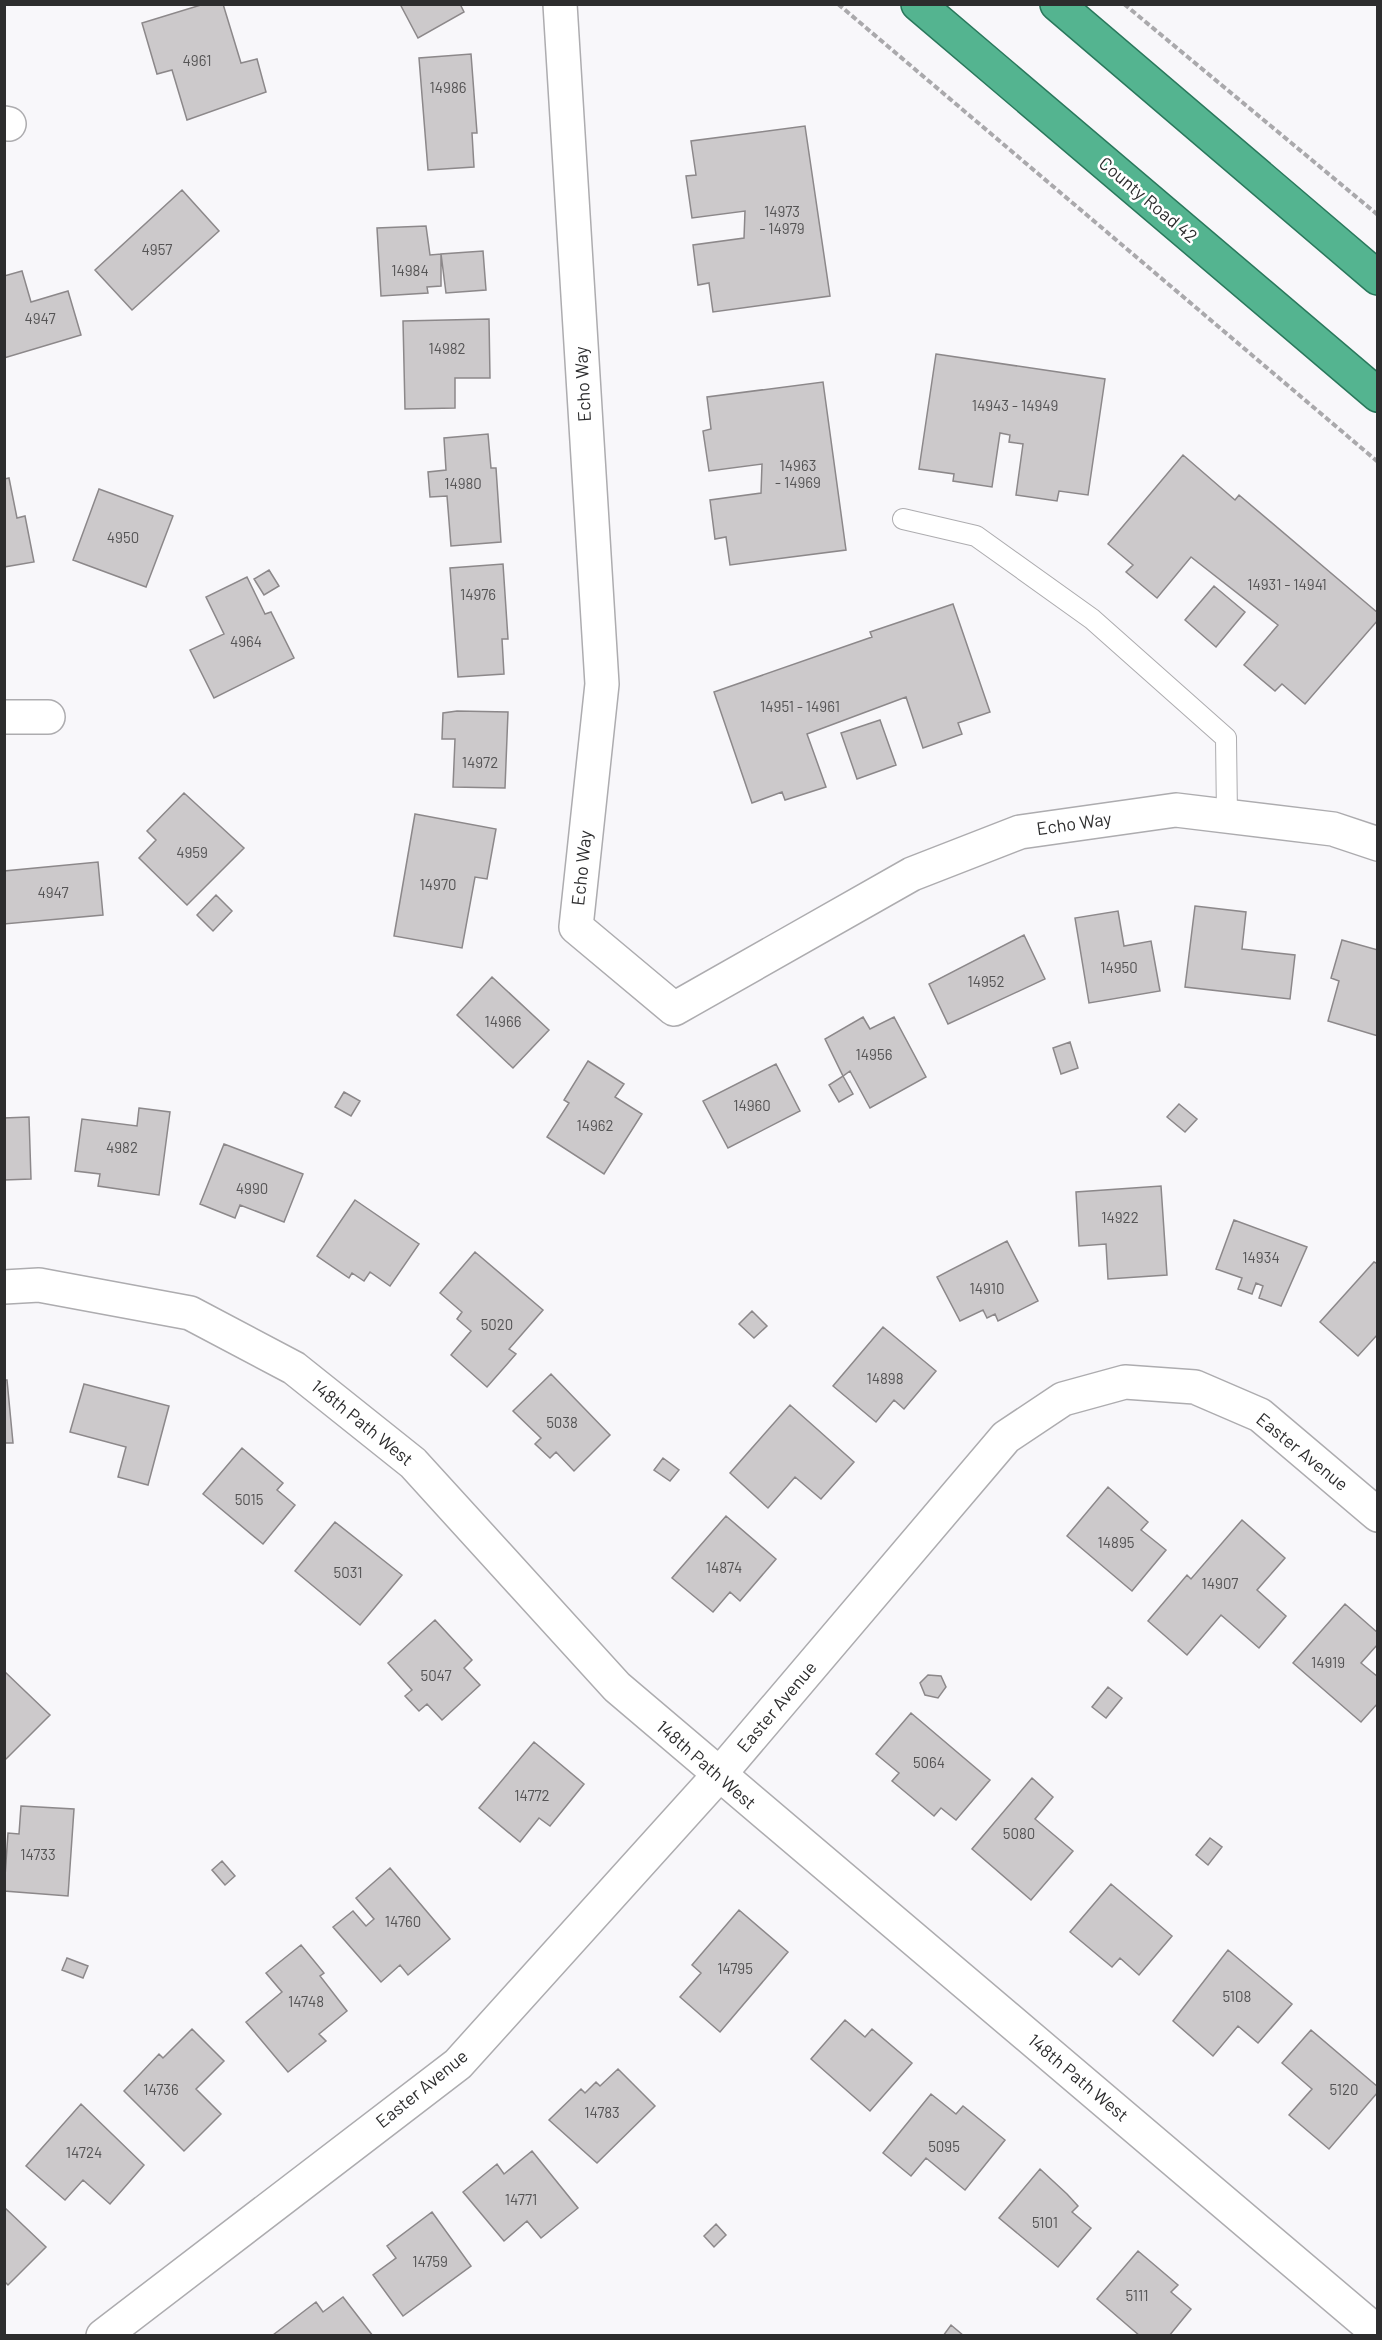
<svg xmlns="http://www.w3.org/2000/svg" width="1382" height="2340" font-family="Barlow,sans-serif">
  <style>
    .building { fill: #ccc9cb; stroke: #8c888a; stroke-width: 1.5 }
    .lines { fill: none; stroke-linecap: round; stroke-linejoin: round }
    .service-casing { stroke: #adacaf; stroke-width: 22 }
    .minor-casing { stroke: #adacaf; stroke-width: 36 }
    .trunk-casing { stroke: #2a785c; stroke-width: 36 }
    .path { stroke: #aaa9ac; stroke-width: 4; stroke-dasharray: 6 3; stroke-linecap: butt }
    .service { stroke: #fff; stroke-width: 20 }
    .minor { stroke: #fff; stroke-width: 33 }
    .trunk { stroke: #54b490; stroke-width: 33 }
    .labels { text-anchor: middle; stroke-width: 5; stroke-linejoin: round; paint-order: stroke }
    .number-label { font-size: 15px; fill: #555455 }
    .street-label { font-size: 18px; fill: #2d2d2e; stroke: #fff }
  </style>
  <rect width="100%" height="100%" fill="#f8f7fa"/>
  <path class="building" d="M204 4H223L241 63 257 59 266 92 187 120 172 70 157 74 142 23Z
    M400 4H460L464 12 418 38Z
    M471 54 477 133H472L474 167 428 170 419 58Z
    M805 126 830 296 713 312 709 283 698 285 693 245 744 238 745 211 692 218 686 176 696 175 691 141Z
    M182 190 219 231 132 310 95 270Z
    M426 226 430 255 441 254V286L427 287 428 293 381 296 377 228Z
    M483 251 486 290 446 293 441 254Z
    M22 271 31 302 68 291 81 335 4 358V276Z
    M489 319 490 378H455V408L405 409 403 321Z
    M936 354 1105 379 1088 495 1059 491 1057 501 1016 495 1023 444 1009 442 1010 435 1000 433 992 487 953 481 954 474 919 469Z
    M823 382 846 550 730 565 726 537 715 539 710 500 761 493 762 464 709 471 703 431 711 429 707 397Z
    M488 434 491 468H496L501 542 451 546 447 496 430 497 428 472 446 470 444 438Z
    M1183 455 1235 500 1239 495 1378 613V620L1305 704 1282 684 1275 691 1244 665 1278 625 1191 557 1157 598 1126 572 1133 565 1108 544Z
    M9 478 17 518 25 516 34 562 4 567V479Z
    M99 489 173 516 146 587 73 560Z
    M503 564 508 639H502L504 674 458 677 450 568Z
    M269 570 279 586 264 595 254 579Z
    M247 577 265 614 271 612 294 658 214 698 190 650 224 634 206 597Z
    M1214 586 1245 612 1216 647 1185 620Z
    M953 604 990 712 958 723 962 734 923 748 906 697 807 734 826 787 785 800 782 792 752 803 714 692 872 637 870 632Z
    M457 711 508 712 505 788 453 787 455 739H442L443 713Z
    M880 720 896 765 857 779 841 733Z
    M184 793 244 848 187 905 139 858 156 840 147 831Z
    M415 814 496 829 487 879 475 877 462 948 394 936Z
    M98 862 103 915 4 924V871Z
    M216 895 232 911 213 931 197 915Z
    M1195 906 1246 912 1242 949 1295 955 1290 999 1185 987Z
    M1118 911 1124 946 1151 941 1160 991 1089 1003 1075 918Z
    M1024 935 1045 979 948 1024 929 984Z
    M1342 940 1378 950V1036L1328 1021 1339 981 1331 978Z
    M492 977 549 1030 513 1068 457 1015Z
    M863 1017 870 1029 894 1017 926 1077 870 1108 850 1071 843 1076 825 1039Z
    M1070 1042 1078 1068 1061 1074 1053 1048Z
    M588 1061 624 1084 615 1097 642 1114 604 1174 547 1137 569 1103 564 1100Z
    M776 1064 800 1111 728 1148 703 1101Z
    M843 1076 853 1094 839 1102 829 1085Z
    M344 1092 360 1101 351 1116 335 1107Z
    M1179 1104 1197 1119 1185 1132 1167 1117Z
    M139 1108 170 1112 159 1195 98 1186 100 1174 75 1171 82 1119 137 1126Z
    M29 1117 31 1179 4 1180V1118Z
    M224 1144 303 1174 284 1222 240 1205 235 1218 200 1204Z
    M1161 1186 1167 1275 1108 1279 1106 1244 1079 1246 1076 1192Z
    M355 1200 419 1244 390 1286 370 1272 364 1281 352 1273 349 1278 317 1256Z
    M1234 1220 1307 1247 1281 1306 1259 1298 1263 1286 1256 1283 1252 1294 1238 1289 1242 1278 1216 1269Z
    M1007 1241 1038 1301 998 1321 995 1314 987 1318 983 1310 960 1321 937 1277Z
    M475 1252 543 1310 509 1349 516 1354 487 1387 451 1355 471 1331 457 1319 462 1312 440 1293Z
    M1374 1262 1378 1264V1334L1358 1356 1320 1322Z
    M752 1311 767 1326 754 1338 739 1324Z
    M883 1327 936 1371 904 1409 894 1400 876 1422 833 1386Z
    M551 1374 610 1435 574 1471 556 1452 550 1458 535 1444 541 1438 513 1411Z
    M4 1380H7L13 1443H4Z
    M84 1384 169 1406 148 1485 118 1477 126 1447 70 1432Z
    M790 1405 854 1462 821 1499 795 1477 768 1508 730 1473Z
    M242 1448 283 1483 277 1490 295 1505 263 1544 203 1494Z
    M663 1458 679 1470 670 1481 654 1470Z
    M1108 1487 1148 1522 1141 1530 1166 1550 1132 1591 1067 1536Z
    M726 1516 776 1559 740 1601 730 1592 713 1612 672 1578Z
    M1242 1520 1285 1558 1257 1590 1286 1616 1259 1648 1221 1615 1187 1655 1148 1621 1187 1575 1191 1579Z
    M335 1522 402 1575 360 1625 295 1571Z
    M1345 1604 1378 1633V1644L1361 1663 1378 1677V1703L1361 1722 1293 1663Z
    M435 1620 472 1660 464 1668 480 1685 442 1720 427 1704 419 1711 405 1696 412 1690 388 1663Z
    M4 1671 50 1715 4 1761Z
    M928 1675 941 1676 946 1687 938 1698 925 1695 920 1683Z
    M1108 1687 1122 1698 1106 1718 1092 1707Z
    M911 1713 990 1780 956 1820 941 1808 934 1816 892 1781 899 1773 876 1754Z
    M534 1742 584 1784 550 1826 539 1818 520 1842 479 1808Z
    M1032 1778 1053 1797 1035 1819 1073 1851 1031 1900 972 1849Z
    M21 1806 74 1809 68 1896 4 1891 8 1833 19 1834Z
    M1210 1838 1222 1847 1208 1865 1196 1855Z
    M222 1861 235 1876 225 1885 212 1870Z
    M390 1868 450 1939 408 1975 400 1965 381 1982 333 1927 353 1911 366 1926 374 1919 356 1898Z
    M1111 1884 1172 1936 1139 1975 1120 1958 1112 1967 1070 1932Z
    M739 1910 788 1952 720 2032 680 1997 701 1973 692 1965Z
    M301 1945 324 1973 320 1976 347 2011 319 2034 326 2041 288 2072 246 2022 282 1992 266 1973Z
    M1228 1950 1292 2004 1258 2043 1238 2026 1213 2056 1173 2021Z
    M67 1958 88 1966 83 1978 62 1970Z
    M845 2020 865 2037 872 2029 912 2063 870 2111 811 2059Z
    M192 2029 224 2061 196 2089 221 2114 184 2151 124 2091 159 2054 163 2058Z
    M1311 2030 1378 2087V2092L1329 2149 1289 2115 1312 2089 1282 2063Z
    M618 2069 655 2106 597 2163 549 2120 581 2089 585 2093 596 2082 600 2086Z
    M931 2094 956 2114 963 2106 1005 2140 965 2190 926 2158 911 2176 883 2153Z
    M81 2104 144 2165 110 2204 83 2180 65 2200 26 2166Z
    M532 2151 578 2208 541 2238 527 2221 504 2241 463 2192 497 2164 504 2174Z
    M1040 2169 1067 2194 1078 2206 1072 2212 1091 2228 1058 2267 999 2218Z
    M4 2207 46 2247 8 2285 4 2281Z
    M432 2212 471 2266 403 2316 373 2275 396 2258 387 2246Z
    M716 2224 726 2235 714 2247 704 2236Z
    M1138 2251 1178 2285 1171 2292 1191 2309 1169 2336H1140L1097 2299Z
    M343 2297 373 2336 273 2335 316 2302 323 2312Z
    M951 2325 964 2336H943Z"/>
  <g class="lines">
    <g class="service-casing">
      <path id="service" d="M903 519 976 536 1092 619 1226 738 1227 816"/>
    </g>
    <g class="minor-casing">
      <path id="minor" d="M560 4 602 684 576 927 674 1009 912 874 1020 832 1176 810 1333 829 1378 844
        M4 123 9 124
        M4 717H48
        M4 1287 39 1285 190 1313 294 1368 413 1463 617 1687 1378 2333
        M103 2336 458 2064 718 1776 1006 1437 1063 1399 1125 1382 1195 1387 1260 1415 1378 1515"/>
    </g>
    <g class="trunk-casing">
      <path id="trunk" d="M918 4 1378 395
        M1057 4 1378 278"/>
    </g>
    <path class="path" d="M838 4 1378 462
      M1124 4 1378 215"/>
    <use href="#service" class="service"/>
    <use href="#minor" class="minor"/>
    <use href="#trunk" class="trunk"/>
  </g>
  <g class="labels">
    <g class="number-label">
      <text x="197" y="66">4961</text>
      <text x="448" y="93">14986</text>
      <text x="782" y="217">14973<tspan x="782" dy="17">- 14979</tspan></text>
      <text x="157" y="255">4957</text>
      <text x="410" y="276">14984</text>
      <text x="40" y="324">4947</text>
      <text x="447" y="354">14982</text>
      <text x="1015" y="411">14943 - 14949</text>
      <text x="798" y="471">14963<tspan x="798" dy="17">- 14969</tspan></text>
      <text x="463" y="489">14980</text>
      <text x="123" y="543">4950</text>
      <text x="1287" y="590">14931 - 14941</text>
      <text x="478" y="600">14976</text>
      <text x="246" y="647">4964</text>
      <text x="800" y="712">14951 - 14961</text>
      <text x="480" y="768">14972</text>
      <text x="192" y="858">4959</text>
      <text x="438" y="890">14970</text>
      <text x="53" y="898">4947</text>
      <text x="1119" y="973">14950</text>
      <text x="986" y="987">14952</text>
      <text x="503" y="1027">14966</text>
      <text x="874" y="1060">14956</text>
      <text x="752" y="1111">14960</text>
      <text x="595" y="1131">14962</text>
      <text x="122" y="1153">4982</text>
      <text x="252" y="1194">4990</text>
      <text x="1120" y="1223">14922</text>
      <text x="1261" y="1263">14934</text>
      <text x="987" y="1294">14910</text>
      <text x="497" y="1330">5020</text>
      <text x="885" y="1384">14898</text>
      <text x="562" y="1428">5038</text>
      <text x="249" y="1505">5015</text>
      <text x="1116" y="1548">14895</text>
      <text x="724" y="1573">14874</text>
      <text x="348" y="1578">5031</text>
      <text x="1220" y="1589">14907</text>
      <text x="1328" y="1668">14919</text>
      <text x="436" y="1681">5047</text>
      <text x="929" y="1768">5064</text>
      <text x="532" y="1801">14772</text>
      <text x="1019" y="1839">5080</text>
      <text x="38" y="1860">14733</text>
      <text x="403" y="1927">14760</text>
      <text x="735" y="1974">14795</text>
      <text x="1237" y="2002">5108</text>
      <text x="306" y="2007">14748</text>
      <text x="161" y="2095">14736</text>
      <text x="1344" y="2095">5120</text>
      <text x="602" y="2118">14783</text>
      <text x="944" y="2152">5095</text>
      <text x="84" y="2158">14724</text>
      <text x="521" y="2205">14771</text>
      <text x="1045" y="2228">5101</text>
      <text x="430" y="2267">14759</text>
      <text x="1137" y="2301">5111</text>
    </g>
    <g class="street-label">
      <text transform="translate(1148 200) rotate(40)" y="6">County Road 42</text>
      <text transform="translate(583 384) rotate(-93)" y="6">Echo Way</text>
      <text transform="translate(1074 824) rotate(-8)" y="6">Echo Way</text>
      <text transform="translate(582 868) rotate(-84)" y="6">Echo Way</text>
      <text transform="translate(362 1423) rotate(39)" y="6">148th Path West</text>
      <text transform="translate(1302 1452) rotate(39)" y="6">Easter Avenue</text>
      <text transform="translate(777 1707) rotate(-50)" y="6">Easter Avenue</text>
      <text transform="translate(706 1765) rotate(41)" y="6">148th Path West</text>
      <text transform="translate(1078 2078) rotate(40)" y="6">148th Path West</text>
      <text transform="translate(422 2089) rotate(-39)" y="6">Easter Avenue</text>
    </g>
  </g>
  <rect width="1382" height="2340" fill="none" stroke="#2d2d2e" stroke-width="12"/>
</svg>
